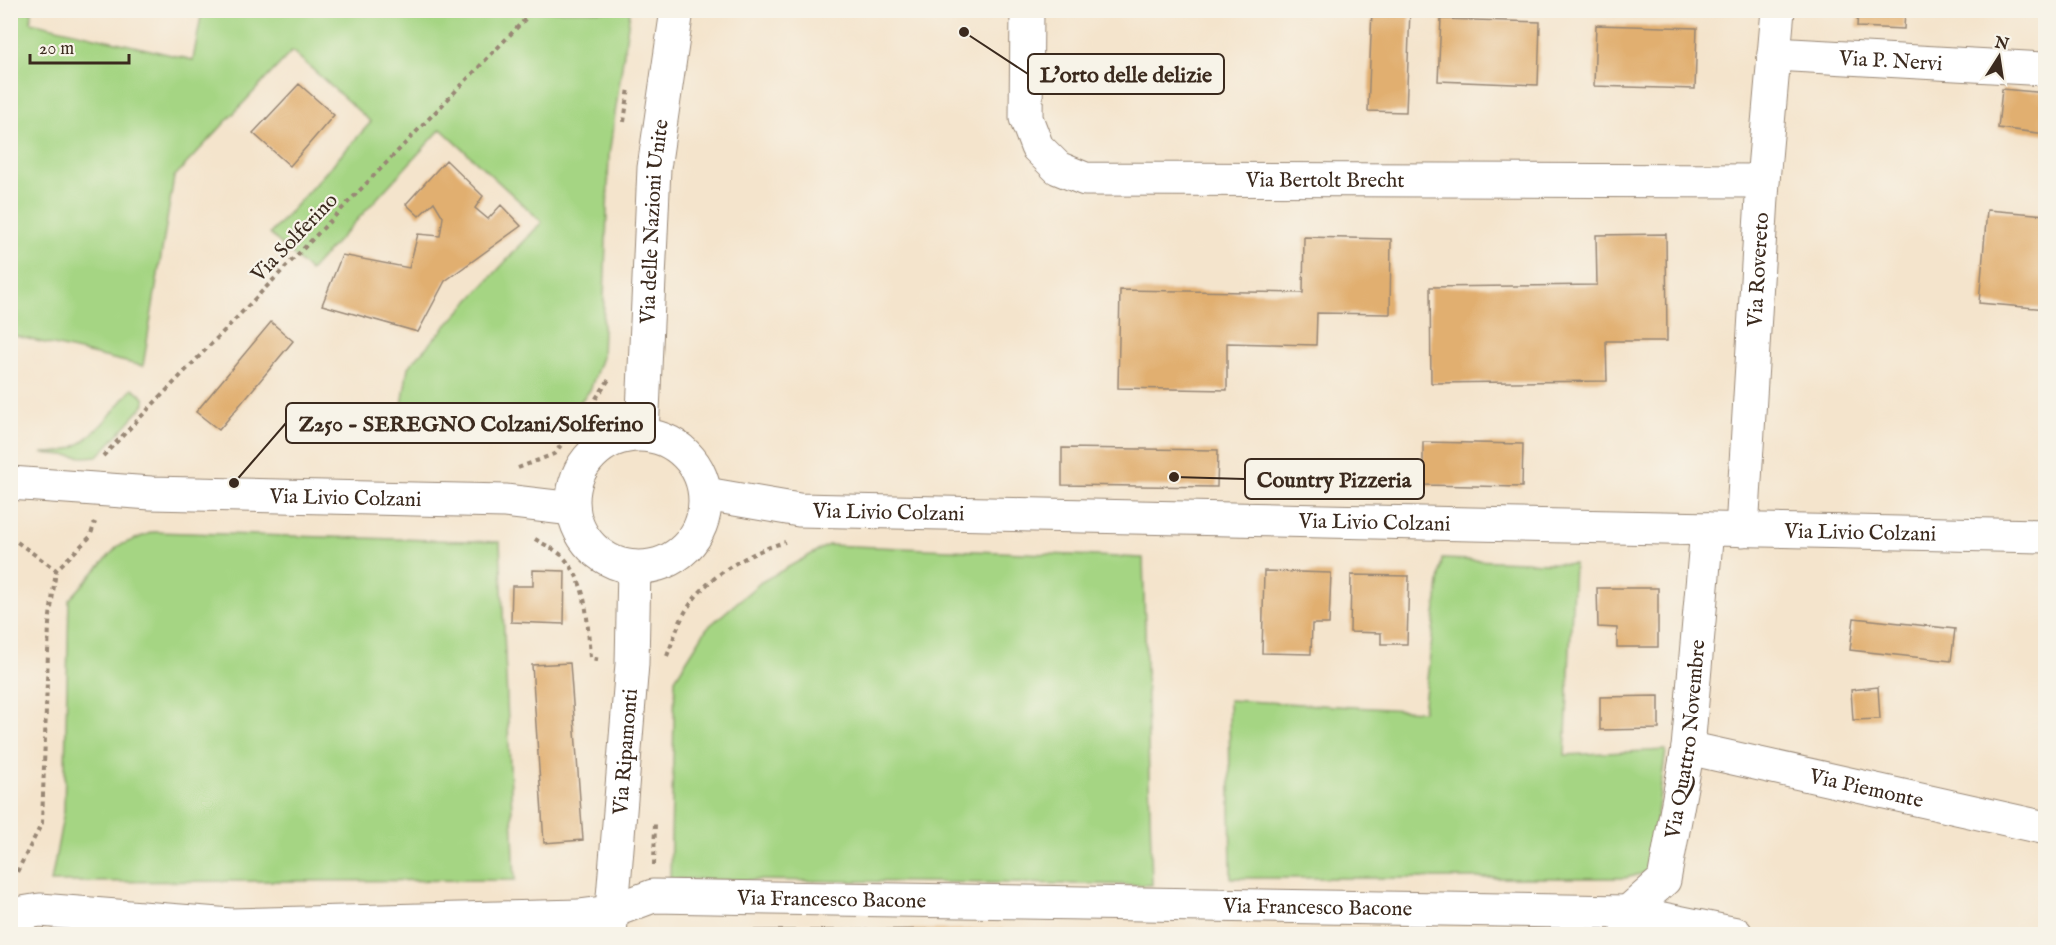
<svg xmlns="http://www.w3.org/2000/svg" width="2056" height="945" font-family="'IM FELL English',serif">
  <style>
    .green { fill: #a5d583; stroke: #708050; stroke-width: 1.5 }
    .building { fill: #e1af6f }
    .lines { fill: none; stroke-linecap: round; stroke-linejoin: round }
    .street-casing { stroke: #988775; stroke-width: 35 }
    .secondary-casing { stroke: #988775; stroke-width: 35 }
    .path { stroke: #988775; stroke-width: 4; stroke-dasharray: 4.5 4.5; stroke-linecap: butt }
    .street { stroke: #fff; stroke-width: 33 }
    .secondary { stroke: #fff; stroke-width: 33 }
    .labels { text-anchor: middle; stroke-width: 4.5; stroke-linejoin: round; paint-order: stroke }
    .street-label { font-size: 21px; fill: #3b2a1e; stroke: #f7f3e8 }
    .leader { fill: none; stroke: #3b2a1e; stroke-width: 2 }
    .callout-dot { fill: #3b2a1e; stroke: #f7f3e8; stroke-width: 2 }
    .callout { fill: #f7f3e8; stroke: #3b2a1e; stroke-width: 2 }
    .callout-label { font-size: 22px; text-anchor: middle; font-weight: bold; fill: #3b2a1e }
  </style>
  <rect width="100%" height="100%" fill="#f7f3e8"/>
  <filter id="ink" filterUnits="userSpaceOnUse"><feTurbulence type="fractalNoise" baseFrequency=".0167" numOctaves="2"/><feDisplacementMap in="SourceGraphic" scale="12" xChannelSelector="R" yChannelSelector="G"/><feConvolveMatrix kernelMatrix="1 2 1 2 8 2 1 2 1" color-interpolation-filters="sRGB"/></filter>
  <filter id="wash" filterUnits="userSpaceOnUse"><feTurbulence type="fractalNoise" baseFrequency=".008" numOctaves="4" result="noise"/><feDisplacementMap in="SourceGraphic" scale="24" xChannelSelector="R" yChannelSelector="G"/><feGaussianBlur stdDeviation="1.35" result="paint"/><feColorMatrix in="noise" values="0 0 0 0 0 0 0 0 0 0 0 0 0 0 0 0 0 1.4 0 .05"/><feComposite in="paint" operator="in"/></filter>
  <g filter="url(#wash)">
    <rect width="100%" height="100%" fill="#f4e4cc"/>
    <path class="green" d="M11 10 32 11 31 22 193 60 202 11H630L609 155 602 357 590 390 566 419 546 439 397 438 408 367 542 222 441 129 310 271 270 234 371 122 292 51 174 177 143 366 11 335Z
      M133 388 144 398 145 404 103 451 97 456 84 457 42 453C51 453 61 453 70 449 94 439 116 407 133 388Z
      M153 532 500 542 515 880 51 882 64 811 69 600 118 546Z
      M828 545 1143 558 1152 885 670 879 675 679 707 628 761 582Z
      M1442 559 1574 564 1565 755 1666 750 1649 872 1625 878H1231L1229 700 1423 711Z"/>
    <g id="blocks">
      <path class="building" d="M1372 10H1410L1406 112 1368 111Z
        M1858 10H1905L1904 29 1857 27Z
        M1978 10H2038V15L1978 12Z
        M1441 19 1540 22 1538 85 1438 81Z
        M1596 25 1697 28 1695 89 1594 86Z
        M299 84 334 115 290 166 253 133Z
        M2002 89 2046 93V134L1998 128Z
        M446 160 483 196 475 208 488 219 501 205 521 226 445 281 418 332 322 305 342 255 409 268 418 234 440 236 443 217 434 202 419 216 406 204Z
        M1987 210 2046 215V309L1979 303Z
        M1666 234 1667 341H1606L1607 381 1431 383 1430 287 1597 285 1596 235Z
        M1304 237 1391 239 1390 314 1317 313 1316 345 1227 343V390L1118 388 1120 290 1303 293Z
        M271 322 293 341 219 430 196 412Z
        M1423 442 1523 444 1522 487 1423 485Z
        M1062 448 1218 450 1217 487 1062 485Z
        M533 570 565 571 564 624 511 622 512 586H533Z
        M1264 571 1331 573 1329 624H1312L1311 654 1262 653Z
        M1351 575 1409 576 1407 644H1381V633L1350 632Z
        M1597 588H1658V647H1617V628L1598 627Z
        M1854 618 1955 629 1951 661 1850 650Z
        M570 663 583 840 544 843 532 665Z
        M1878 687 1880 719 1853 720 1851 690Z
        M1659 696V729L1600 730V697Z
        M1003 929V934H739V930Z"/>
    </g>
  </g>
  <g filter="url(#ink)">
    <use href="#blocks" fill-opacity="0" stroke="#988775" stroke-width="1.5"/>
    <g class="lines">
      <g class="street-casing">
        <g id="street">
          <path id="s1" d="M1027 10 1026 118 1037 147 1058 168 1085 179 1763 181"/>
          <path id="s2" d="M1774 54 2044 69"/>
          <path id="s3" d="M706 494 799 510 2046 536"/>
          <path id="s4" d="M1742 530 1763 181 1778 10"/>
          <path id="s5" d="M1688 748 2046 828"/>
          <path id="s6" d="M10 915 40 910 231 925 579 916 610 912 653 896 1628 912 1736 934"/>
          <path id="s7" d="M1627 928 1628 912 1664 880 1688 748 1707 529"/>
        </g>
      </g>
      <g class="secondary-casing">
        <g id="secondary">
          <path id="s8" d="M642 434 654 168 677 10"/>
          <circle cx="639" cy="501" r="66"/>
          <path id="s9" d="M10 483 151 493 505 501 573 509"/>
          <path id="s10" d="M610 934 632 664 634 567"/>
        </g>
      </g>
      <path class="path" d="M624 122 629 88
        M103 456 534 10
        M518 468 554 454 584 416 610 378
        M10 537 56 570
        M535 539C543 544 553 548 560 554 589 581 587 621 590 658L601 660
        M667 656C673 641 678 623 687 609 708 575 748 553 785 542
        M654 865 655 821
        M10 877 16 874 42 823 49 624 56 570 90 537 95 522"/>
      <use href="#street" class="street"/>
      <use href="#secondary" class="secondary"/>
    </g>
  </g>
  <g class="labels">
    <g class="street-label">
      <text dy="7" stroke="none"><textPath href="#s2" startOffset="117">Via P. Nervi</textPath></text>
      <text dy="7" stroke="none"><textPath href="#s1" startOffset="438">Via Bertolt Brecht</textPath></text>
      <text dy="7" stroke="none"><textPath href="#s8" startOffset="213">Via delle Nazioni Unite</textPath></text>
      <text transform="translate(294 237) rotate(-46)" y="7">Via Solferino</text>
      <text dy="7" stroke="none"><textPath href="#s4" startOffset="261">Via Rovereto</textPath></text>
      <text dy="7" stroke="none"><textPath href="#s9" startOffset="336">Via Livio Colzani</textPath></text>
      <text dy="7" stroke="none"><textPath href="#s3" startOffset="184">Via Livio Colzani</textPath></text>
      <text dy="7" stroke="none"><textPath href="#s3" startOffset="670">Via Livio Colzani</textPath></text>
      <text dy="7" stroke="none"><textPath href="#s3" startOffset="1156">Via Livio Colzani</textPath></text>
      <text dy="7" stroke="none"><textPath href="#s7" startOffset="207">Via Quattro Novembre</textPath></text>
      <text dy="7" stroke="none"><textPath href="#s10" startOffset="183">Via Ripamonti</textPath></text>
      <text dy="7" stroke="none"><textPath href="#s5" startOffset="183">Via Piemonte</textPath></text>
      <text dy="7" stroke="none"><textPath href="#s6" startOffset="826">Via Francesco Bacone</textPath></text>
      <text dy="7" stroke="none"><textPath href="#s6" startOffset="1312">Via Francesco Bacone</textPath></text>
    </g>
  </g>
  <path class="leader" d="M964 32L1028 74M234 483L286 423M1174 477L1245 479"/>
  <g class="callout-dot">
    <circle cx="964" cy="32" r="6"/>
    <circle cx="234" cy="483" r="6"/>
    <circle cx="1174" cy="477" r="6"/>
  </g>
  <g class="callout">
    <rect x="1028" y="54" width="196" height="40" rx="6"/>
    <rect x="286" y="403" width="369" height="40" rx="6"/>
    <rect x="1245" y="459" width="179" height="40" rx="6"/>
  </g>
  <g class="callout-label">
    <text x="1126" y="82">L'orto delle delizie</text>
    <text x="471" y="431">Z250 - SEREGNO Colzani/Solferino</text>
    <text x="1334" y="487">Country Pizzeria</text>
  </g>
  <rect width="2056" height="945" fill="none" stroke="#f7f3e8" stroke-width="36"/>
  <g transform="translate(1999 57) rotate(12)" stroke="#f7f3e8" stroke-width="4.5" paint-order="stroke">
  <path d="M0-4.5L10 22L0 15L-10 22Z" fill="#3b2a1e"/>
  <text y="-9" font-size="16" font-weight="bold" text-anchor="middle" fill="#3b2a1e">N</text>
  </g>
  <path d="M30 54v9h99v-9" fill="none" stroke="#3b2a1e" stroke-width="3"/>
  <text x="39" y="54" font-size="18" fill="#3b2a1e" stroke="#f7f3e8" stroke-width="4.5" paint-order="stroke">20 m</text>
</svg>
